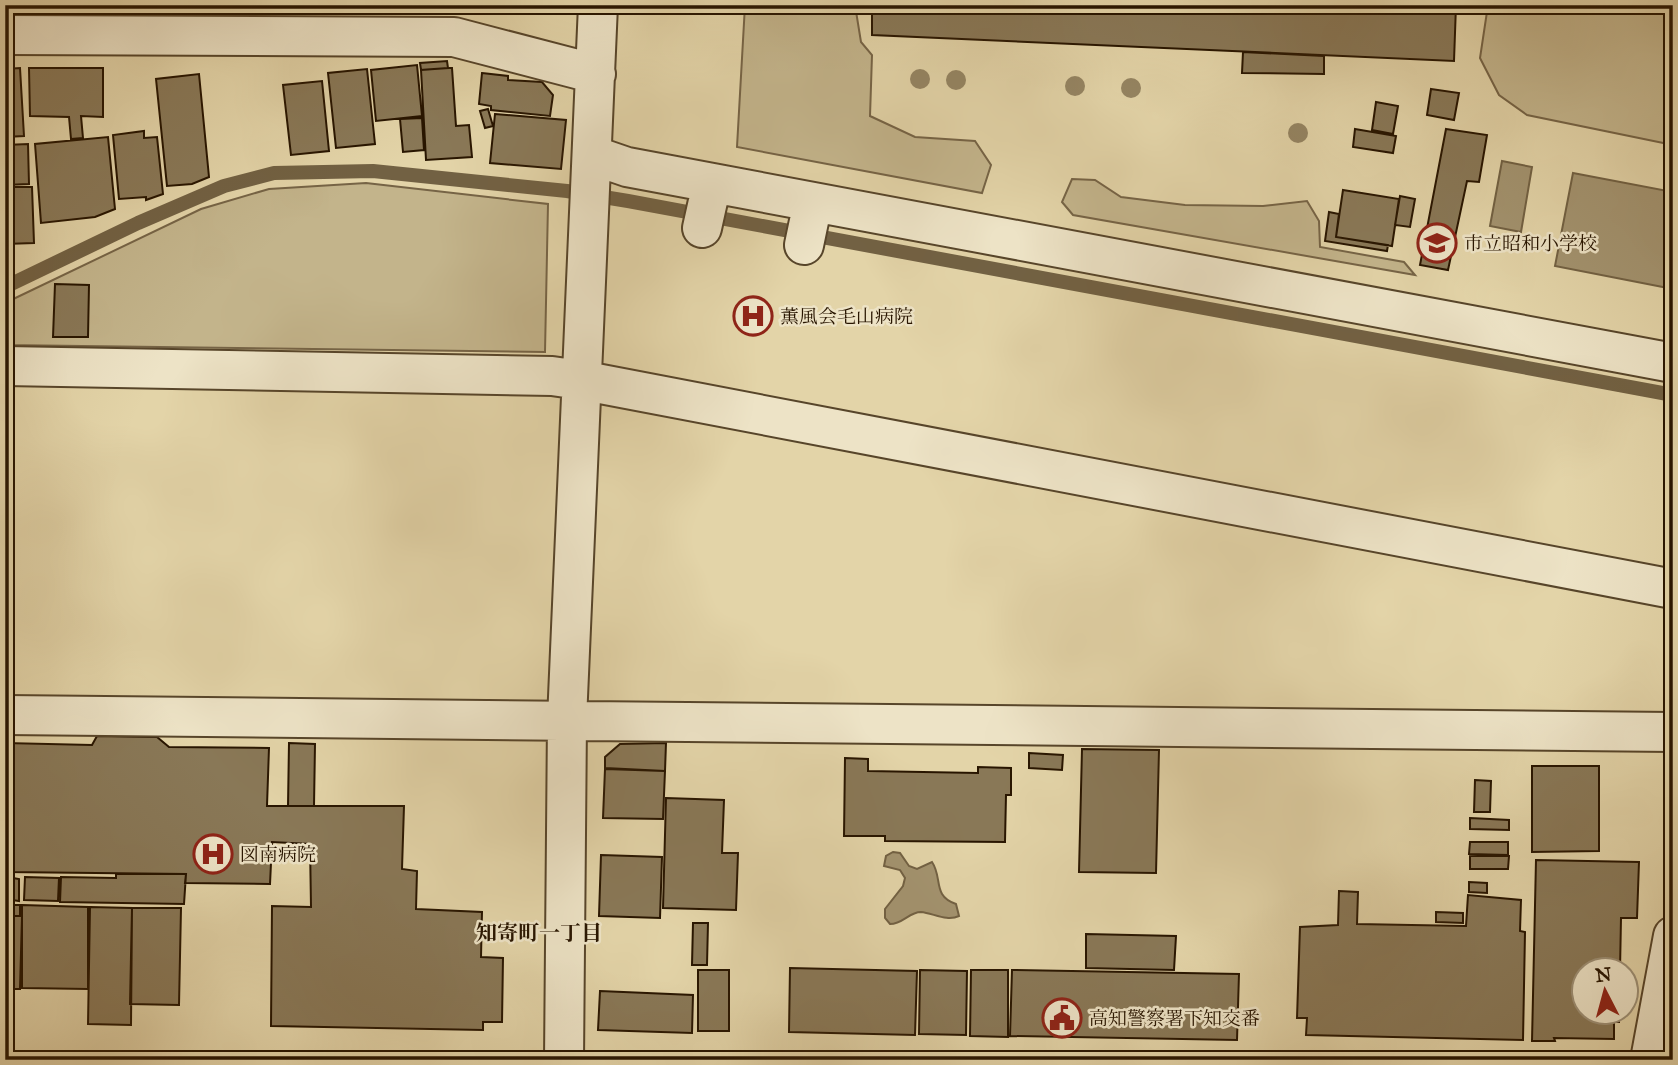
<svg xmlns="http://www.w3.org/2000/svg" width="1678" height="1065" font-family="'IM FELL Great Primer','Noto Serif JP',serif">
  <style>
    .green { fill: #c3b48b; stroke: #766446; stroke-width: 2 }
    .water { fill: #a3936f; stroke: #726143; stroke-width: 2 }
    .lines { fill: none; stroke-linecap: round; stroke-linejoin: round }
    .stream { stroke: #726143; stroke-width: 14 }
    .building { fill: #897857; stroke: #281500; stroke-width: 2 }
    .minor-casing { stroke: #57452a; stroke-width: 42 }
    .minor { stroke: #ede3c6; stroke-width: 38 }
    .tree { fill: #958563 }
    .labels { text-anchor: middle; stroke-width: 5; stroke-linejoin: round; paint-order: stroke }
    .poi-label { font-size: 19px; fill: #281500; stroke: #ede3c6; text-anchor: start }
    .neighbourhood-label { font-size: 21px; font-weight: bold; fill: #281500; stroke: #ede3c6 }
  </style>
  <rect width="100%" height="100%" fill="#e3d4a8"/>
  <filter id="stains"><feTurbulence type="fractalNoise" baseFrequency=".00286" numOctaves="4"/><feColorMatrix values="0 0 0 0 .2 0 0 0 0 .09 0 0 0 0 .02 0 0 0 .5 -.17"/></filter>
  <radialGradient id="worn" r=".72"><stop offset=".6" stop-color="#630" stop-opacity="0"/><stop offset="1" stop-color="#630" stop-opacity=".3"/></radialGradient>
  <path class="green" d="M745 5H855L861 42 872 55 870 116 915 137 975 141 991 165 982 193 737 147Z
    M1488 5H1673V145L1527 115 1499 95 1480 58Z
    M1072 179 1095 180 1121 197 1185 205 1263 206 1307 201 1319 221 1320 247 1404 262 1415 275 1073 215 1062 202Z
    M366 183 548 204 545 352 5 345V303L201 209 269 189Z"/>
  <path class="water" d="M1502 161 1532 167 1521 232 1490 226Z
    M1573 173 1673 192V289L1555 266Z
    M893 852 900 853 909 866 917 869 932 862C943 878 932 896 956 904L959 916C947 922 933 913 921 912 909 912 903 924 890 924L885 918V909L903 886 905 878 900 870 884 866 886 856Z"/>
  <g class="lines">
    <path class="stream" d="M5 287 138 223 224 186 274 173 373 171 567 191 628 201 1673 395"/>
  </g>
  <path class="building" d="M872 5H1456L1454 61 872 35Z
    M1243 52 1324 56V74L1242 73Z
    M447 61 448 68 421 70 420 63Z
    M417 65 422 116 376 121 371 70Z
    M20 68 24 136 5 137V69Z
    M29 68H103V117L81 116 83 138 71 139 69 117 30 116Z
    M448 68H452L456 126 469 125 472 157 426 160 421 70Z
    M367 69 375 144 336 148 328 73Z
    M482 73 508 76V80L542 82 553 95 550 116 491 110V106L479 104Z
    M199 74 209 177 192 184 167 186 156 79Z
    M322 81 329 151 291 155 283 85Z
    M1431 89 1459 93 1454 120 1427 115Z
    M1376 102 1398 106 1393 134 1372 130Z
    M488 109 493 126 485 128 480 111Z
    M495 114 566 120 561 169 490 163Z
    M422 118 424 150 403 152 400 119Z
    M1355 129 1396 136 1393 153 1353 147Z
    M1446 129 1487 135 1479 182 1467 181 1448 270 1420 265Z
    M144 131V138L157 137 163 194 146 200V197L119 199 113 135Z
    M108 137 115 209 95 217 41 223 35 144Z
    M28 144 29 184 5 185V145Z
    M5 187H32L34 243 5 244Z
    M1343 190 1399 199 1392 246 1336 237Z
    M1400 196 1415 199 1410 227 1395 225Z
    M1329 212 1339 214 1336 237 1388 245 1387 251 1325 241Z
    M55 284 89 285 88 337H53Z
    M97 736 157 737 169 747 269 748 267 806H404L402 869 417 871 416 909 482 912 481 957 503 958 502 1022H483V1030L271 1026 272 906 311 907 310 844 272 842 270 884 185 883 186 874 5 872V743L92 745Z
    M289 743 315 744 314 806H288Z
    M666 743 665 771 605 768V757L620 744Z
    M1082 749 1159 750 1156 873 1079 872Z
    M1029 753 1063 755 1062 770 1029 768Z
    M845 758 868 759V771L978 773V767L1011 768V795H1006L1005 842 885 841V836H844Z
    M1532 766H1599V851L1532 852Z
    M605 769 665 771 663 819 603 818Z
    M1475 780 1491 781 1490 812H1474Z
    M666 798 724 800 722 853H738L736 910 663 908Z
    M1470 818 1509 820V830L1470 829Z
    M1470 842H1508V855L1469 854Z
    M601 855 662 857 660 918 599 916Z
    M1470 856H1509L1508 869H1470Z
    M1536 860 1639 862 1637 918H1621L1620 970H1584V1012H1619V1022H1614V1039L1554 1038 1555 1041H1532Z
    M116 874H186L184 904 60 902 61 877 116 878Z
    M25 877 59 878 58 901 24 900Z
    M13 878 19 879V901L12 900Z
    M1469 882 1487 883V893L1469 892Z
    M1339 891 1358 892 1357 924 1466 926 1468 895 1521 900 1520 931 1525 932 1523 1040 1306 1035 1307 1018H1297L1300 927 1338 925Z
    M5 905H20V916H5Z
    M22 905 88 907V989L22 988Z
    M90 907 132 908 131 1025 88 1024Z
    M132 908H181L179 1005 130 1004Z
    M1436 912 1463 913V923L1436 922Z
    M5 916H22L20 989H5Z
    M693 923H708L707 965H692Z
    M1086 934 1176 936 1174 970 1086 968Z
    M790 968 917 971 915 1035 789 1032Z
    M698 970H729V1031H698Z
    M920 970 967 971 966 1035 919 1034Z
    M971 970H1008V1037L970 1036Z
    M1012 970 1239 974 1237 1040 1010 1036Z
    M600 991 693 995 692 1033 598 1030Z"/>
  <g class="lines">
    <g class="minor-casing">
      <path id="minor" d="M5 35 454 37 596 74
        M592 155 627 167 1673 363
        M702 228 712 183
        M804 245 813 202
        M5 366 552 376 580 380 1673 589
        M5 715 1673 732
        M564 1060 567 720 598 5
        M1650 1060 1673 936"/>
    </g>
    <use href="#minor" class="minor"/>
  </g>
  <g class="tree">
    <circle cx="920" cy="79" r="10"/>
    <circle cx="956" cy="80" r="10"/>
    <circle cx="1075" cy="86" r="10"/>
    <circle cx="1131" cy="88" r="10"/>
    <circle cx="1298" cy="133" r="10"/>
  </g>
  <defs>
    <g id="school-ring" transform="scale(2.0125)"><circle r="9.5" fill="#ede3c6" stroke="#8f2418" stroke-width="1.5"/><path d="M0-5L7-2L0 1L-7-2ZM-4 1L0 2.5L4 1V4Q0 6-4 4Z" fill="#8f2418"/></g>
    <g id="hospital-ring" transform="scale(2.0125)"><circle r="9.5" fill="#ede3c6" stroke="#8f2418" stroke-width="1.5"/><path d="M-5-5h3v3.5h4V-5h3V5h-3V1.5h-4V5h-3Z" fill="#8f2418"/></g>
    <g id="civic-ring" transform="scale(2.0125)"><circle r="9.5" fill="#ede3c6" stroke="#8f2418" stroke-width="1.5"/><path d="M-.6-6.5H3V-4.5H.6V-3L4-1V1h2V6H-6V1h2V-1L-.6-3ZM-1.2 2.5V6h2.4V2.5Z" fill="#8f2418"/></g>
  </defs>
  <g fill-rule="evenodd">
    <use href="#school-ring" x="1437" y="243"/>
    <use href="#hospital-ring" x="753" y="316"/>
    <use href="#hospital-ring" x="213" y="854"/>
    <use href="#civic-ring" x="1062" y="1018"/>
  </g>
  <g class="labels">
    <g class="poi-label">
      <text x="1464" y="250">市立昭和小学校</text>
      <text x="780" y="323">薫風会毛山病院</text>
      <text x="240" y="861">図南病院</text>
      <text x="1089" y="1025">高知警察署下知交番</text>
    </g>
    <g class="neighbourhood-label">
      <text x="539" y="940">知寄町一丁目</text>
    </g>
  </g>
  <rect width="1678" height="1065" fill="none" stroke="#e3d4a8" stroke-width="28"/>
  <rect x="7" y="7" width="1664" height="1051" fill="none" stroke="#281500" stroke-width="3.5"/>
  <rect x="14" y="14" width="1650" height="1037" fill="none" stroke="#281500" stroke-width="2"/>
  <g transform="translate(1605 991) rotate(354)"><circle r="33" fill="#ede3c6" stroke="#9e9177" stroke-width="2"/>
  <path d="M0-5L12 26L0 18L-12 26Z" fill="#8f2418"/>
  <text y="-10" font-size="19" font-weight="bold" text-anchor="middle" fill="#281500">N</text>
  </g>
  <rect width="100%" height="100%" filter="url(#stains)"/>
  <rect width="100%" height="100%" fill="url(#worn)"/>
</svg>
